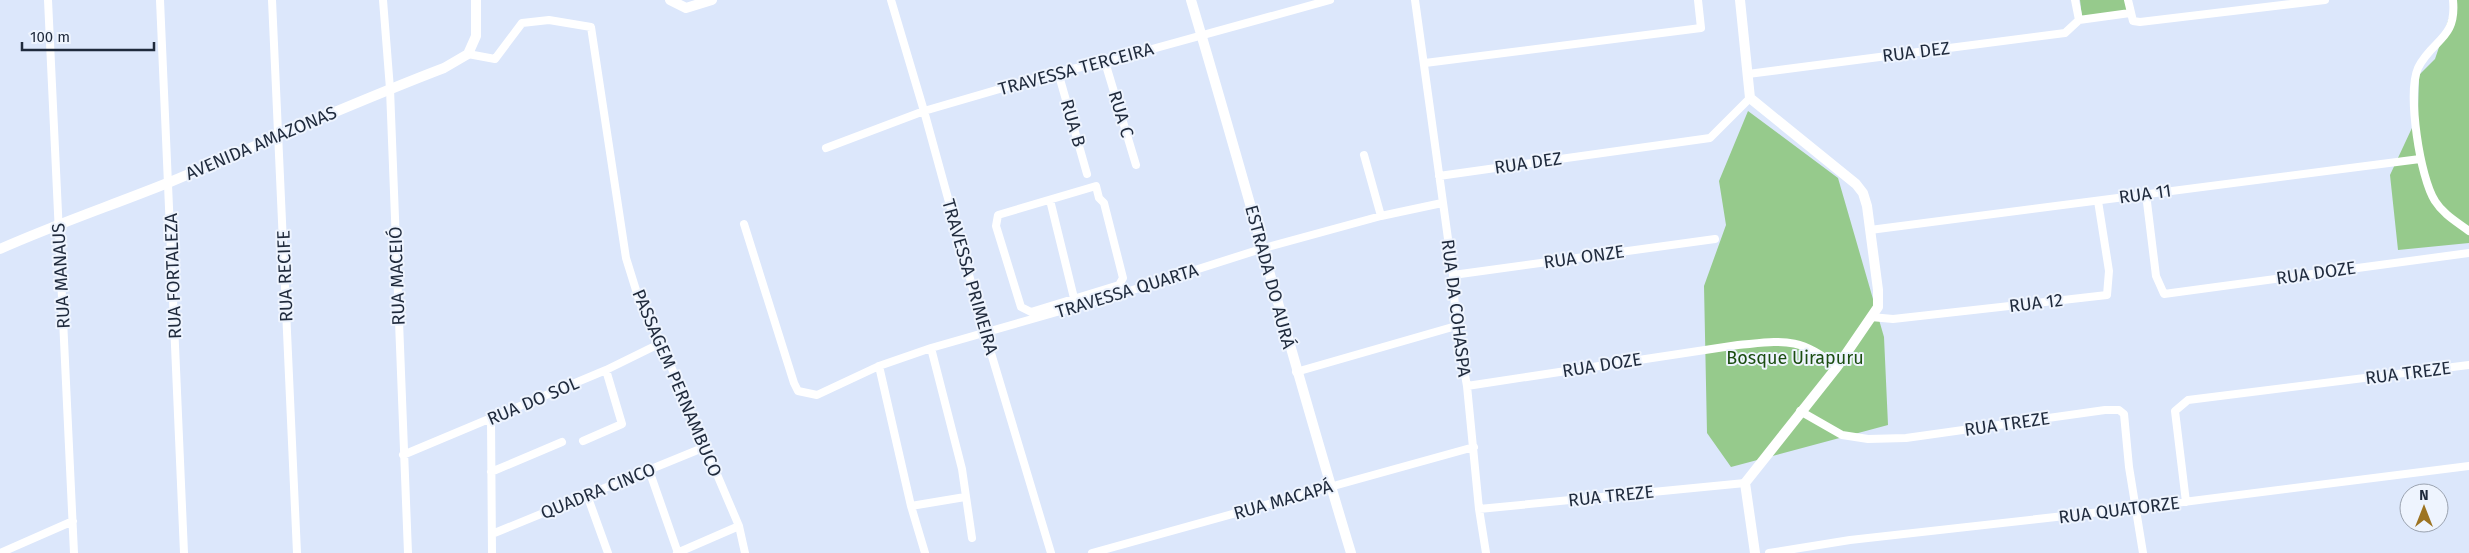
<svg xmlns="http://www.w3.org/2000/svg" width="2469" height="553" font-family="'Fira Sans',sans-serif">
  <style>
    .green { fill: #96ca8c }
    .lines { fill: none; stroke-linecap: round; stroke-linejoin: round }
    .minor { stroke: #fff; stroke-width: 8 }
    .tertiary { stroke: #fff; stroke-width: 10 }
    .labels { text-anchor: middle; stroke-width: 4; stroke-linejoin: round; paint-order: stroke }
    .street-label { font-size: 18px; fill: #1f2a3c; stroke: #eef4fe }
    .park-label { font-size: 18px; fill: #1b4d10; stroke: #eef4fe }
  </style>
  <rect width="100%" height="100%" fill="#dce7fb"/>
  <path class="green" d="M2080 0H2126L2128 10 2082 17Z
    M2455 0H2469V243L2398 250 2390 175 2418 115 2419 75 2435 59Z
    M1748 111 1838 178 1884 337 1888 425 1731 467 1707 433 1704 286 1726 225 1719 181Z"/>
  <g class="lines">
    <path class="minor" d="M48 0 74 553
      M160 0 184 553
      M272 0 297 553
      M383 0 390 89 408 553
      M891 0 924 111 985 333 1051 553
      M1415 0 1453 275 1456 326 1467 386 1479 509 1486 553
      M2075 0 2079 20
      M2128 0 2133 21 2140 22 2325 0
      M2453 0C2457 40 2432 39 2418 68 2407 93 2420 178 2435 201 2443 214 2457 222 2469 231
      M2079 20 2130 13
      M468 54 495 59 522 23 549 20 591 27 626 258 640 303 661 343 739 526 745 553
      M1105 62 1136 165
      M1425 63 1701 28 1698 0
      M1058 72 1087 174
      M1748 74 2065 33 2079 20
      M826 148 924 111 1058 72 1105 62 1330 0
      M1364 155 1381 216
      M1439 176 1710 138 1750 98
      M1096 186 1099 198 1104 203 1123 278 1119 285 1031 312 1021 307 996 226 998 215Z
      M2146 194 2156 276 2164 294 2469 253
      M1050 200 1074 298
      M744 224 794 383 798 391 817 395 879 366 931 348 1120 294 1264 248 1381 216 1442 203
      M1870 230 2420 159
      M1453 275 1715 239
      M1871 317 1893 319 2107 295 2109 271 2098 201
      M931 348 962 469 972 538
      M879 366 911 506 925 553
      M1296 372 1456 326
      M1467 386 1738 345C1783 341 1800 336 1837 367
      M1800 411 1842 435 1868 439 1906 438 2105 410H2119L2124 414 2129 467 2143 553
      M491 419 492 553
      M583 441 622 424 606 370
      M403 455 606 370 661 343
      M649 470 678 553
      M491 472 562 442
      M587 495 608 553
      M2186 502 2175 411 2188 400 2469 365
      M911 506 965 497
      M1479 509 1745 483
      M492 534 705 447
      M0 553 73 521
      M677 553 739 526
      M1092 553 1474 447
      M1769 553 1850 540 2136 508 2469 466"/>
    <path class="tertiary" d="M670 0 686 8 712 0
      M1191 0C1246 184 1295 369 1351 553
      M1740 0 1750 98 1856 184 1863 193 1867 206 1878 290V307L1837 367 1745 483 1755 553
      M0 249C56 224 113 205 170 182 261 144 352 103 444 68L468 54 476 36V0"/>
  </g>
  <g class="labels">
    <g class="street-label">
      <text transform="translate(1916 52) rotate(-7)" y="6">RUA DEZ</text>
      <text transform="translate(1076 69) rotate(-15)" y="6">TRAVESSA TERCEIRA</text>
      <text transform="translate(1121 114) rotate(73)" y="6">RUA C</text>
      <text transform="translate(1073 123) rotate(74)" y="6">RUA B</text>
      <text transform="translate(261 143) rotate(-23)" y="6">AVENIDA AMAZONAS</text>
      <text transform="translate(1528 163) rotate(-8)" y="6">RUA DEZ</text>
      <text transform="translate(2145 194) rotate(-8)" y="6">RUA 11</text>
      <text transform="translate(1584 257) rotate(-8)" y="6">RUA ONZE</text>
      <text transform="translate(2316 273) rotate(-8)" y="6">RUA DOZE</text>
      <text transform="translate(61 276) rotate(-93)" y="6">RUA MANAUS</text>
      <text transform="translate(173 276) rotate(-92)" y="6">RUA FORTALEZA</text>
      <text transform="translate(285 276) rotate(-92)" y="6">RUA RECIFE</text>
      <text transform="translate(397 276) rotate(-92)" y="6">RUA MACEIÓ</text>
      <text transform="translate(970 277) rotate(74)" y="6">TRAVESSA PRIMEIRA</text>
      <text transform="translate(1270 277) rotate(75)" y="6">ESTRADA DO AURÁ</text>
      <text transform="translate(1127 291) rotate(-17)" y="6">TRAVESSA QUARTA</text>
      <text transform="translate(2036 303) rotate(-7)" y="6">RUA 12</text>
      <text transform="translate(1456 308) rotate(83)" y="6">RUA DA COHASPA</text>
      <text transform="translate(1602 365) rotate(-9)" y="6">RUA DOZE</text>
      <text transform="translate(2408 373) rotate(-7)" y="6">RUA TREZE</text>
      <text transform="translate(677 383) rotate(67)" y="6">PASSAGEM PERNAMBUCO</text>
      <text transform="translate(533 401) rotate(-23)" y="6">RUA DO SOL</text>
      <text transform="translate(2007 424) rotate(-8)" y="6">RUA TREZE</text>
      <text transform="translate(598 491) rotate(-22)" y="6">QUADRA CINCO</text>
      <text transform="translate(1611 496) rotate(-6)" y="6">RUA TREZE</text>
      <text transform="translate(1283 500) rotate(-16)" y="6">RUA MACAPÁ</text>
      <text transform="translate(2119 510) rotate(-7)" y="6">RUA QUATORZE</text>
    </g>
    <g class="park-label">
      <text x="1795" y="364">Bosque Uirapuru</text>
    </g>
  </g>
  <g transform="translate(2424 508)"><circle r="24" fill="#eef4fe" stroke="#9ba3b0"/>
  <path d="M0-4L9 19L0 12L-9 19Z" fill="#9d7422"/>
  <text y="-8" font-size="14" font-weight="bold" text-anchor="middle" fill="#1f2a3c">N</text>
  </g>
  <path d="M22 42v8h132v-8" fill="none" stroke="#1f2a3c" stroke-width="2.5"/>
  <text x="30" y="42" font-size="15" fill="#1f2a3c" stroke="#eef4fe" stroke-width="4" paint-order="stroke">100 m</text>
</svg>
